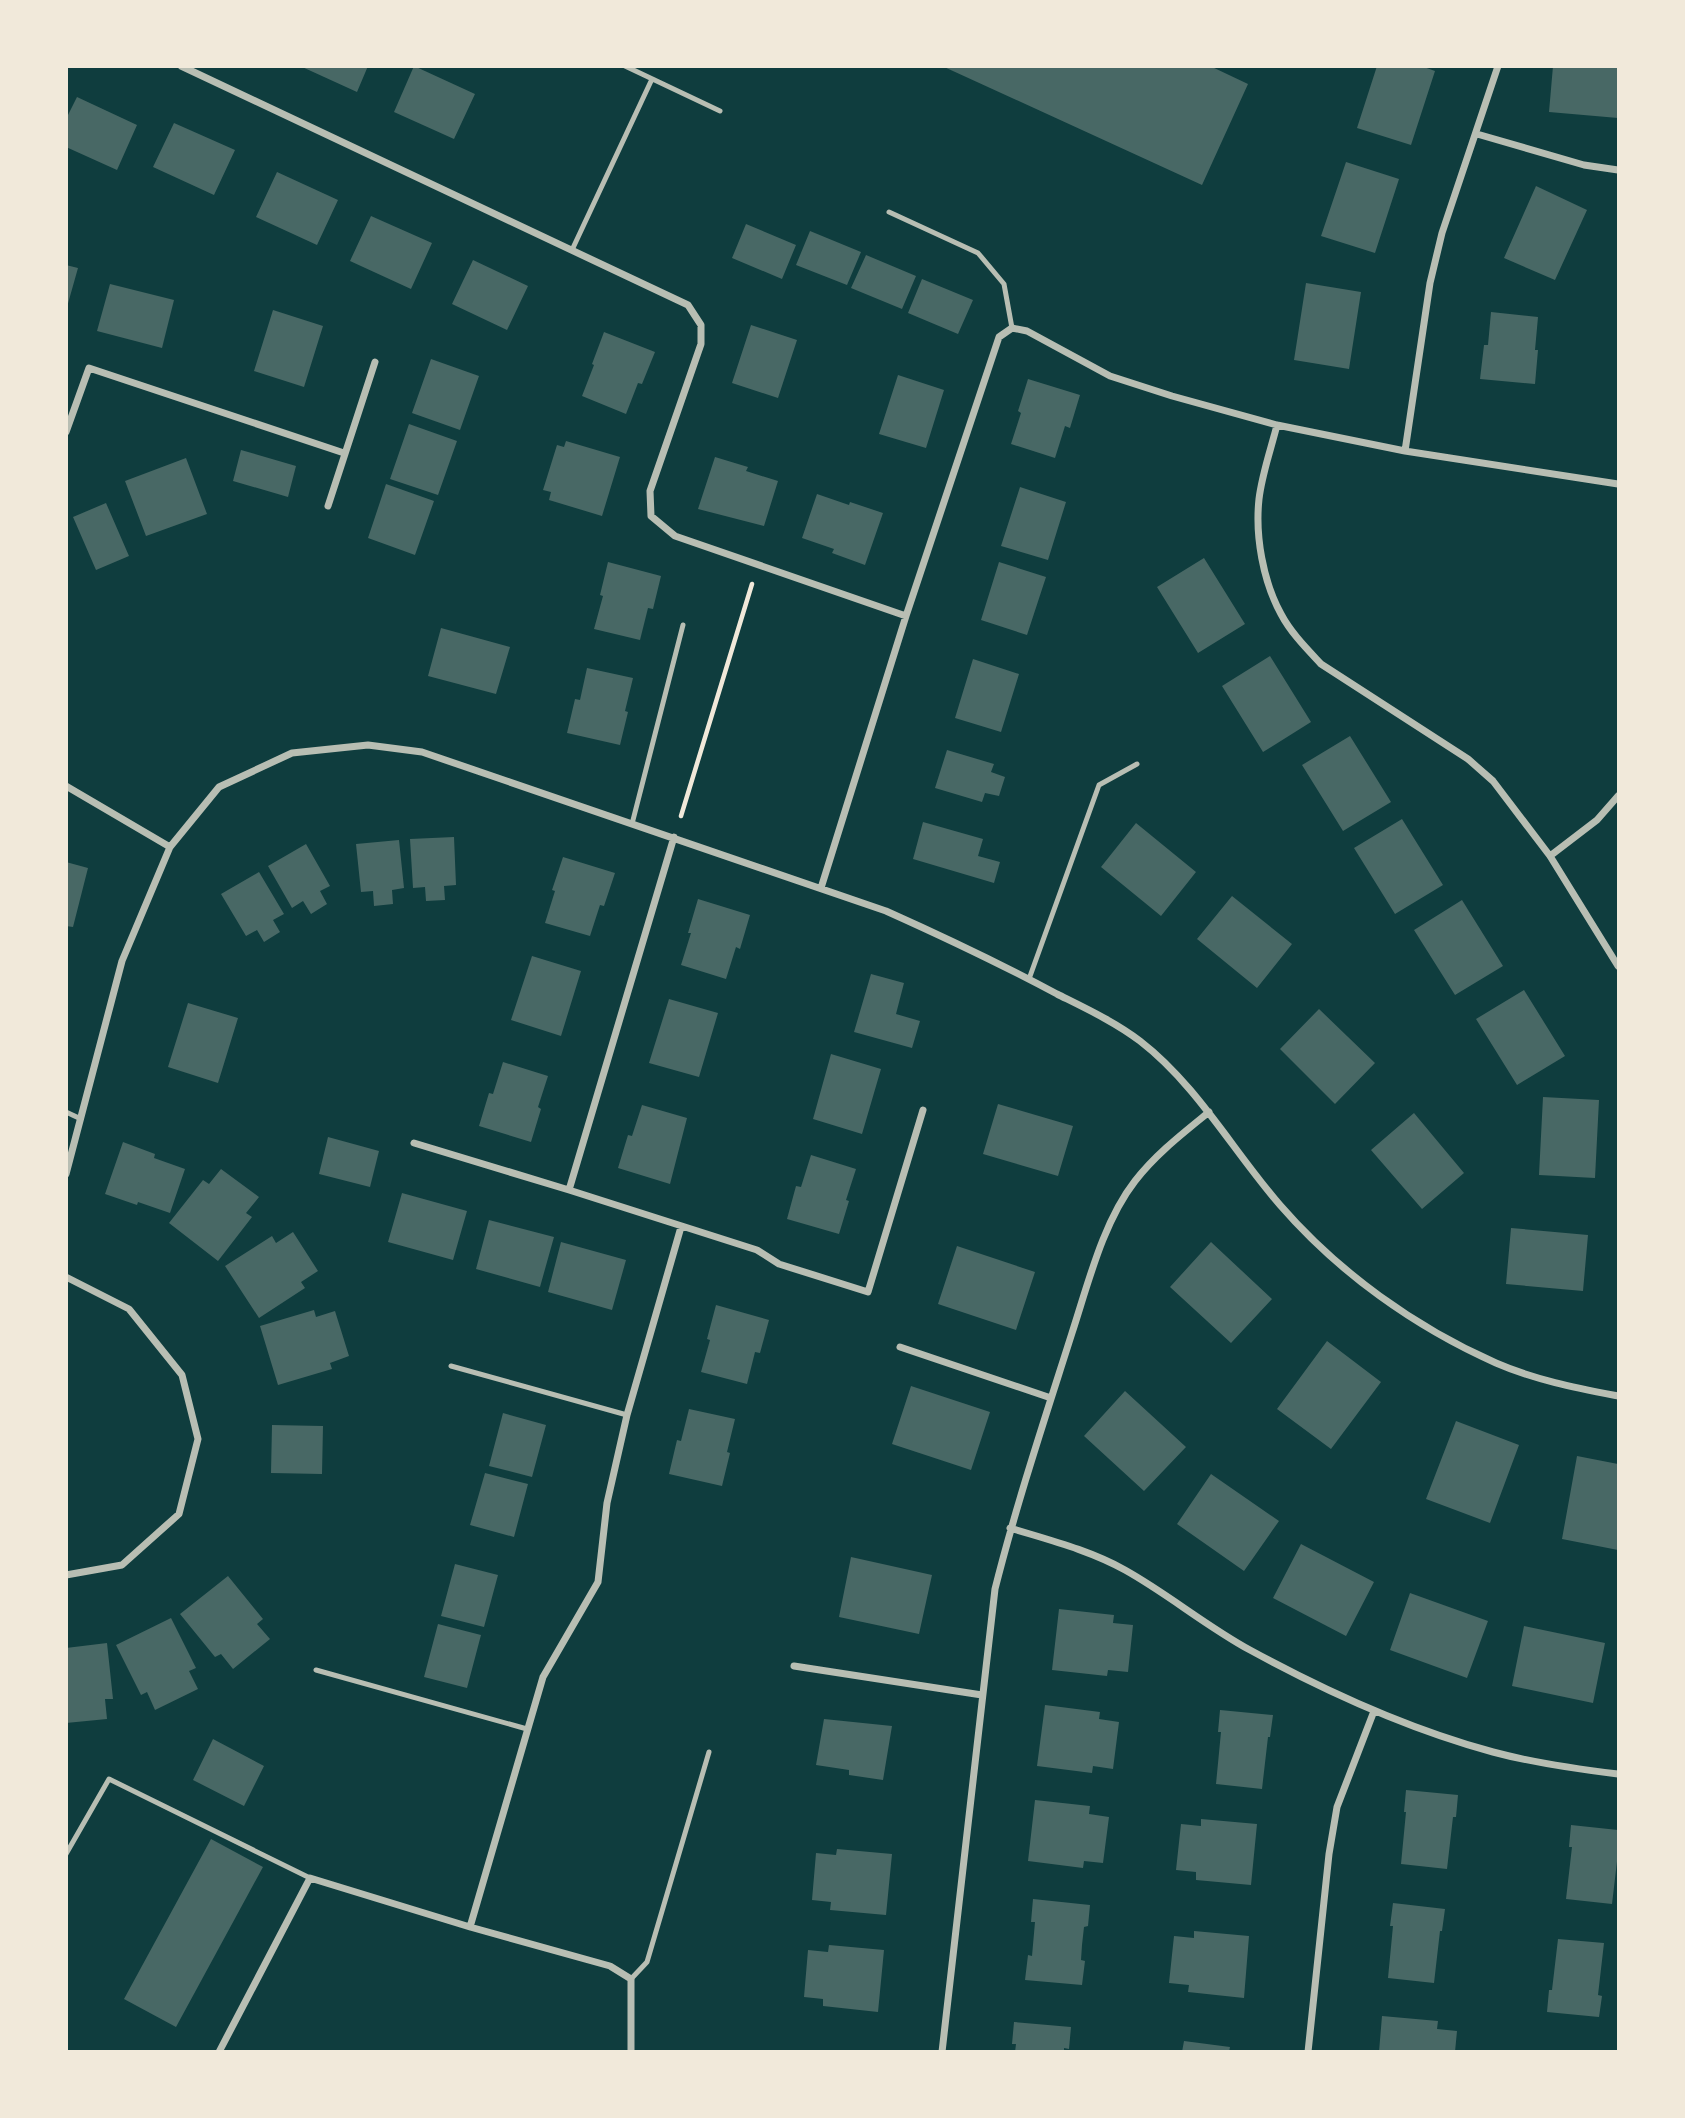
<svg xmlns="http://www.w3.org/2000/svg" width="1685" height="2118" font-family="'Nunito Sans',sans-serif">
  <style>
    .building { fill: #486865 }
    .lines { fill: none; stroke-linecap: round; stroke-linejoin: round }
    .path { stroke: #f1e9da; stroke-width: 4.5 }
    .service { stroke: #b8beb3; stroke-width: 5 }
    .minor { stroke: #b8beb3; stroke-width: 7 }
  </style>
  <rect width="100%" height="100%" fill="#0f3d3e"/>
  <path class="building" d="M300 66H368L357 92Z
    M414 66 475 94 454 139 394 112Z
    M942 66H1210L1248 84 1202 185Z
    M1377 66H1421L1435 71 1411 145 1357 128Z
    M1553 66 1618 67V118L1549 112Z
    M77 97 137 125 117 170 66 147V119Z
    M174 123 235 150 214 195 153 167Z
    M1346 162 1399 179 1375 253 1321 236Z
    M277 172 338 200 317 245 256 217Z
    M1536 186 1587 210 1555 280 1504 258Z
    M371 216 432 243 411 289 350 261Z
    M746 224 796 245 782 279 732 258Z
    M810 231 861 252 847 285 796 265Z
    M866 255 916 276 902 309 851 288Z
    M473 260 528 286 507 330 452 304Z
    M66 265 78 268 67 307H66Z
    M922 279 973 300 958 334 908 313Z
    M1306 283 1361 292 1349 369 1294 360Z
    M110 284 174 300 162 348 97 331Z
    M273 310 323 326 304 387 254 371Z
    M1491 312 1538 317 1535 350H1538L1535 384 1480 379 1484 345H1488Z
    M751 325 797 340 778 398 732 383Z
    M604 332 655 352 642 384 638 383 626 414 582 396 594 365 592 364Z
    M431 359 479 376 460 430 412 413Z
    M898 375 944 390 926 448 879 434Z
    M1028 379 1080 395 1070 428 1065 426 1055 458 1011 444 1021 413 1018 411Z
    M409 424 457 441 438 495 390 479Z
    M566 441 620 457 602 516 549 500 551 492 543 490 557 445 564 447Z
    M241 450 296 466 288 497 233 481Z
    M715 457 748 467 746 471 778 481 764 526 698 509Z
    M186 458 207 514 146 536 125 481Z
    M386 484 434 501 415 555 368 538Z
    M1020 487 1066 502 1048 560 1001 546Z
    M817 494 849 505 850 502 883 513 865 565 832 553 834 549 802 538Z
    M106 503 129 556 96 570 73 517Z
    M1204 558 1245 624 1198 653 1157 587Z
    M608 562 661 576 653 609 648 608 640 640 594 629 603 596 600 595Z
    M999 562 1046 577 1027 635 981 620Z
    M441 628 510 647 496 694 428 676Z
    M1270 656 1311 722 1263 752 1222 686Z
    M973 659 1019 674 1001 732 955 718Z
    M587 668 633 678 625 711 628 712 620 745 567 733 575 699 580 700Z
    M1350 736 1391 802 1343 831 1302 765Z
    M947 750 994 764 991 772 1005 777 999 796 985 793 982 802 935 788Z
    M1402 819 1443 885 1395 914 1354 848Z
    M923 822 983 839 978 856 1000 862 994 883 913 859Z
    M1136 823 1196 872 1161 916 1101 867Z
    M454 837 456 885 444 886 445 900 426 901 425 887 413 888 410 839Z
    M399 840 404 888 392 890 393 904 374 906 373 891 361 892 356 844Z
    M306 844 330 886 320 891 327 904 311 914 303 901 292 908 268 866Z
    M563 857 615 873 604 906 600 905 590 936 545 923 555 891 552 890Z
    M66 862 88 868 73 927 66 926Z
    M259 872 284 914 273 920 280 932 264 942 257 930 246 936 221 894Z
    M1232 896 1292 944 1257 988 1197 939Z
    M698 899 750 915 740 949 736 947 726 979 681 965 691 933H688Z
    M1462 900 1503 966 1455 995 1414 930Z
    M532 956 581 971 561 1036 511 1020Z
    M871 974 904 983 896 1014 920 1021 912 1048 854 1032Z
    M1524 990 1565 1056 1517 1085 1476 1019Z
    M669 999 718 1013 699 1077 649 1063Z
    M188 1003 238 1018 218 1083 168 1067Z
    M1319 1009 1375 1063 1335 1104 1280 1049Z
    M831 1054 881 1069 862 1134 813 1119Z
    M503 1062 548 1076 538 1107 541 1109 531 1142 479 1126 489 1093 493 1094Z
    M1543 1097 1599 1100 1595 1178 1539 1175Z
    M998 1104 1073 1126 1058 1176 983 1154Z
    M642 1105 687 1118 670 1184 618 1168 628 1135 632 1136Z
    M1414 1113 1464 1173 1422 1209 1371 1150Z
    M328 1137 379 1151 370 1187 319 1174Z
    M123 1142 155 1154 154 1158 185 1169 170 1213 138 1202 137 1205 105 1194Z
    M811 1155 856 1169 846 1200 849 1201 839 1234 787 1219 796 1186 801 1187Z
    M221 1169 259 1197 246 1213 252 1217 218 1261 169 1223 203 1180 209 1184Z
    M402 1193 467 1211 453 1260 388 1242Z
    M489 1220 554 1237 540 1287 476 1269Z
    M1511 1228 1588 1235 1583 1291 1506 1284Z
    M293 1232 318 1271 301 1282 305 1288 259 1318 225 1266 272 1236 276 1243Z
    M561 1242 626 1260 612 1310 548 1292Z
    M1211 1242 1272 1299 1231 1343 1170 1287Z
    M957 1246 1035 1272 1016 1330 938 1304Z
    M716 1305 769 1320 760 1353 755 1352 747 1384 701 1372 710 1340 707 1339Z
    M314 1310 316 1317 335 1311 349 1356 330 1363 332 1369 278 1385 260 1326Z
    M1327 1341 1381 1382 1331 1449 1277 1409Z
    M911 1386 990 1412 971 1470 892 1444Z
    M1125 1391 1186 1447 1144 1491 1084 1436Z
    M689 1409 735 1419 727 1452 730 1453 722 1486 669 1474 677 1440 681 1441Z
    M503 1413 546 1425 532 1477 489 1466Z
    M1456 1421 1519 1445 1490 1523 1426 1499Z
    M272 1425 323 1426 322 1474 271 1473Z
    M1577 1456 1618 1464V1550L1562 1539Z
    M485 1473 528 1484 514 1537 470 1525Z
    M1211 1474 1279 1521 1244 1571 1177 1524Z
    M1301 1544 1374 1582 1346 1636 1273 1598Z
    M851 1557 932 1575 919 1634 839 1617Z
    M455 1564 498 1575 484 1627 441 1616Z
    M228 1576 263 1619 257 1624 270 1639 233 1669 221 1654 215 1657 180 1614Z
    M1410 1593 1488 1621 1467 1678 1390 1650Z
    M1059 1609 1114 1615 1113 1623 1133 1625 1128 1672 1108 1670 1107 1676 1052 1670Z
    M171 1618 196 1668 189 1671 198 1689 155 1710 147 1692 141 1695 116 1645Z
    M438 1624 481 1635 467 1688 424 1677Z
    M1524 1626 1605 1643 1593 1703 1512 1686Z
    M107 1643 113 1699H105L107 1719 66 1723V1648Z
    M1045 1705 1100 1712 1099 1719 1119 1722 1113 1769 1093 1766 1092 1773 1037 1766Z
    M1220 1710 1273 1715 1270 1737H1268L1262 1789 1216 1784 1221 1732H1218Z
    M824 1719 892 1726 883 1780 849 1775V1770L816 1765Z
    M213 1739 264 1766 244 1806 193 1780Z
    M1406 1790 1458 1795 1456 1817H1453L1447 1869 1401 1864 1406 1812H1404Z
    M1035 1800 1090 1806 1089 1814 1109 1817 1103 1863 1084 1861 1083 1868 1028 1861Z
    M1201 1819 1257 1824 1251 1885 1196 1880V1872L1176 1870 1181 1824 1201 1826Z
    M1571 1825 1618 1830V1853L1612 1904 1566 1899 1572 1847H1569Z
    M211 1839 263 1867 176 2027 124 1999Z
    M837 1849 892 1854 886 1915 830 1910 831 1902 812 1900 816 1853 836 1855Z
    M1033 1899 1090 1905 1088 1926 1084 1927 1082 1945 1081 1960 1085 1961 1082 1985 1025 1980 1028 1955 1032 1956 1035 1922H1031Z
    M1393 1903 1445 1909 1442 1931H1440L1434 1983 1388 1978 1393 1926H1390Z
    M1194 1931 1249 1936 1244 1998 1188 1992 1189 1985 1169 1983 1174 1936 1194 1938Z
    M1558 1939 1604 1943 1598 1995 1602 1996 1599 2017 1547 2012 1549 1990H1552Z
    M829 1945 884 1950 878 2012 823 2006V1999L804 1997 808 1950 828 1952Z
    M1382 2016 1438 2021 1437 2029 1457 2031 1455 2052H1379Z
    M1014 2022 1071 2027 1069 2049 1064 2048V2052H1015L1016 2044H1012Z
    M1184 2041 1230 2047 1229 2052H1182Z"/>
  <g class="lines">
    <path class="path" d="M681 816 752 584"/>
    <path class="service" d="M625 66 720 111
      M889 212 978 253 1004 284 1012 328
      M572 250 652 79
      M632 824 683 625
      M1029 979 1099 785 1137 764
      M66 1112 81 1119
      M451 1366 627 1415
      M316 1670 527 1729
      M66 1854 109 1779 310 1878
      M631 1979 647 1962 709 1752"/>
    <path class="minor" d="M181 66 688 305 701 325V344L650 491 651 516 675 536 906 616
      M1477 134 1584 165 1618 170
      M1277 425C1271 449 1262 474 1259 499 1255 536 1263 581 1281 614 1291 633 1307 649 1321 664L1468 759 1493 781 1550 856 1618 966
      M66 432 89 368 344 453
      M1405 451 1430 283 1442 233 1498 66
      M328 506 375 362
      M66 786 170 847
      M1550 856 1597 820 1618 796
      M821 888 906 616 999 337 1012 328 1027 331 1110 376 1172 396 1277 425 1405 451 1618 484
      M414 1143 569 1190 757 1250 779 1264 868 1292 923 1110
      M66 1174 122 961 170 847 219 787 292 753 368 745 422 752 886 911C944 937 1001 964 1057 994 1085 1008 1115 1022 1140 1041 1197 1085 1233 1151 1280 1205 1339 1273 1415 1327 1496 1363 1535 1380 1577 1388 1618 1396
      M569 1190 674 837
      M66 1277 129 1309 182 1375 198 1439 179 1514 122 1565 66 1575
      M900 1347 1051 1398
      M1010 1528C1049 1540 1089 1550 1125 1570 1168 1594 1206 1626 1250 1650 1327 1692 1408 1729 1493 1752 1534 1763 1576 1769 1618 1774
      M794 1666 982 1695
      M470 1927 543 1677 598 1582 607 1503 627 1415 681 1227
      M219 2052 310 1878 470 1927 610 1966 631 1979V2052
      M942 2052 995 1589C1017 1502 1045 1418 1072 1333 1088 1284 1103 1222 1135 1181 1156 1154 1182 1134 1209 1112
      M1308 2052 1329 1854 1337 1807 1374 1711"/>
  </g>
  <rect width="1685" height="2118" fill="none" stroke="#f1e9da" stroke-width="136"/>
</svg>
